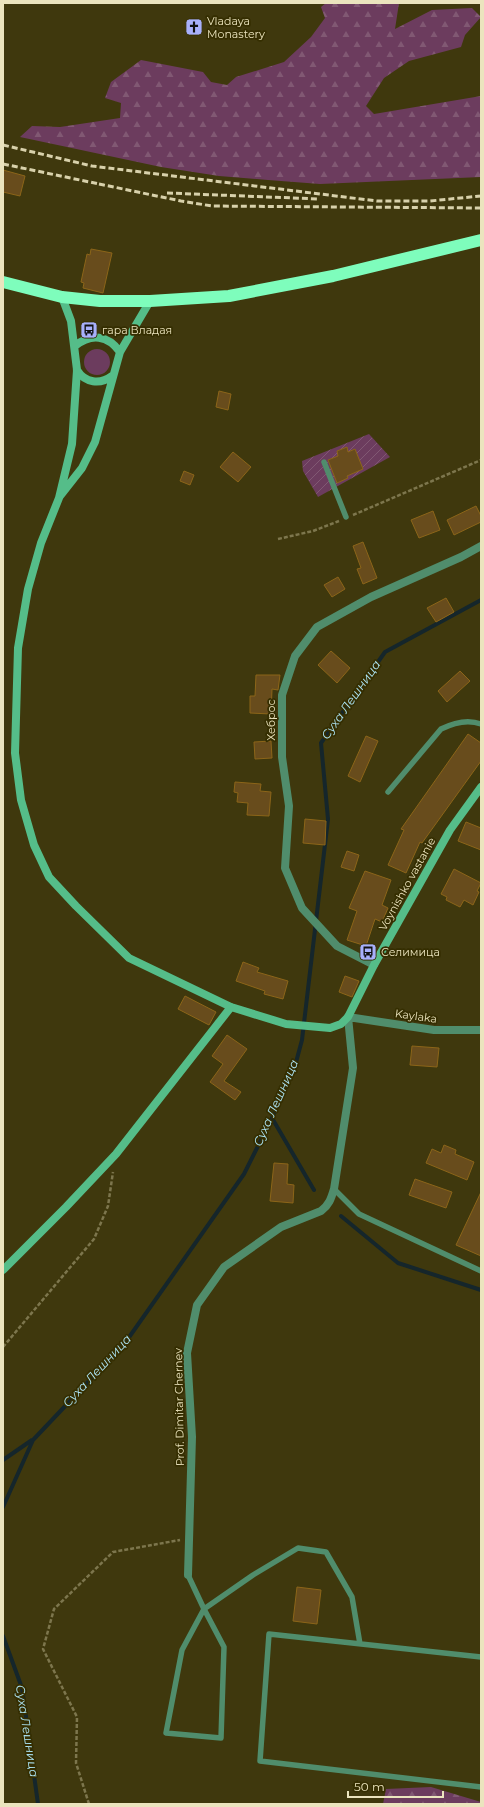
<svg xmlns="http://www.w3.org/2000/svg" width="484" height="1807" font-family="Montserrat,sans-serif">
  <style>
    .grass { fill: #6c3c5e }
    .forest { fill: url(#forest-firs) }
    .garden { fill: url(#garden-furrows) }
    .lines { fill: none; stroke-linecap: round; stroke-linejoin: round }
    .stream { stroke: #15262b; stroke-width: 4 }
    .building { fill: #684c1c; stroke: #8c6519 }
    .path { stroke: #7d764d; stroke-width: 2.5; stroke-dasharray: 4 2; stroke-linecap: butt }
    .lane { stroke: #508d6c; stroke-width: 5.5 }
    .street { stroke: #508d6c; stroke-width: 8 }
    .secondary { stroke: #55bd89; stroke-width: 8 }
    .highway { stroke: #7efdbc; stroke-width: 12 }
    .rail { stroke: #d8d1ab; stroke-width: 3; stroke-dasharray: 6 3; stroke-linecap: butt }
    .labels { text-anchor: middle; stroke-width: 3.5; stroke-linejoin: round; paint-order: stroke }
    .poi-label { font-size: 11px; fill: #ebe4be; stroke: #352e01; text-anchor: start }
    .street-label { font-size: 11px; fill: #ebe4be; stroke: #352e01 }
    .water-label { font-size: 12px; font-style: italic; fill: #afe7f8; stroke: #352e01 }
  </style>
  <defs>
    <pattern id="forest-firs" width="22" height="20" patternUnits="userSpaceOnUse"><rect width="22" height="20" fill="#6c3c5e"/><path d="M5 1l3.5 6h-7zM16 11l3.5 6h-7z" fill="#815873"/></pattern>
    <pattern id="garden-furrows" width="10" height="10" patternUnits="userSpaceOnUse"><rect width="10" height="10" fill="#6c3c5e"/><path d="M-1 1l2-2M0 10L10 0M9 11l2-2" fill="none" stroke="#815873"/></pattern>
  </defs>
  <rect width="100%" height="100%" fill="#3f380d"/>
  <path class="grass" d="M84 362a13 13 0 1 1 26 0a13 13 0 1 1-26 0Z"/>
  <path class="forest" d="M326 3H399L395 29 432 10 472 8 481 17 465 35 461 47 409 61 384 78 366 106 374 114 481 96V177L320 184 268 180 219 176 161 167 20 137 32 126 60 127 120 118 121 103 105 98 111 82 141 60 203 72 211 82 227 85 236 77 284 62 311 37 325 18 321 7Z
    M431 1787 481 1802V1804H383L386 1789Z"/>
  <path class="garden" d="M369 434 390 457 318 497 303 471 302 461Z"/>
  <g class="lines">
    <path class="stream" d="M272 1118 314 1190
      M341 1216 398 1263 481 1290
      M3 1460 32 1440
      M3 1507 33 1440 125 1343 244 1174 272 1118 295 1066 302 1040 328 819 321 743 385 652 481 600
      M3 1636 22 1688 38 1804"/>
  </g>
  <path class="building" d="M3 170 25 176 20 196 3 192Z
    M91 249 112 253 103 293 83 288 84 283 81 282 87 254 90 255Z
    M219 391 231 394 228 410 216 407Z
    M347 447 348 452 355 449 363 469 347 476 348 478 337 483 328 460 338 456 337 451Z
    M233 452 251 467 238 482 220 467Z
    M184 471 194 475 190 485 180 481Z
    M476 506 481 516V522L454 535 447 520Z
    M433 511 440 530 419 538 411 520Z
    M363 542 377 578 363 584 357 569 361 568 353 546Z
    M338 577 345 589 332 597 324 585Z
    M446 598 454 612 436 622 427 608Z
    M331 651 350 668 337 683 318 665Z
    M460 671 470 681 447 702 438 691Z
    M256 675H280L278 690 272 689 271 714 250 713V696H255Z
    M468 734 481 743V761L422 843 420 842 406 873 388 865 404 830 401 829Z
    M366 736 378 741 360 782 348 776Z
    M271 741 272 758 255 759 254 742Z
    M235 782 261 784 260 791 271 792 269 816 247 815 248 803 237 802 238 793 234 792Z
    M305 819 326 821 325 845 303 843Z
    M466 822 481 828V850L458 841Z
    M347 851 359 855 354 871 341 867Z
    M454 869 481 883 477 891 479 892 473 905 464 900 460 907 446 900 447 897 441 894Z
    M365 871 391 880 382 905 388 908 382 922 375 919 366 946 347 940 357 911 349 908Z
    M243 962 259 968 257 972 288 981 283 999 264 994 265 991 236 981Z
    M345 976 359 981 352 997 339 992Z
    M185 996 216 1012 209 1025 178 1009Z
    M227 1035 247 1049 224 1081 241 1092 235 1100 210 1082 223 1064 212 1056Z
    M412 1046 439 1048 437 1067 410 1065Z
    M444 1145 456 1150 455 1154 474 1162 467 1180 426 1163 432 1149 441 1153Z
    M274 1163 288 1164 287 1184 294 1185 293 1203 270 1201Z
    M415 1179 452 1192 446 1208 409 1195Z
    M481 1192V1256L456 1245Z
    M297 1587 321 1590 317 1624 293 1621Z"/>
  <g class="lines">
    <path class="path" d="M353 515 481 460
      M278 539 313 531 339 521
      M3 1347 94 1239 108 1206 113 1172
      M89 1804 76 1763 77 1717 43 1649 54 1609 113 1552 180 1540"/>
    <path class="lane" d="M324 462 346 517
      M388 792 441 729C453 723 468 719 481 724
      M334 1189 359 1214 481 1271
      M188 1575 204 1609 182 1650 166 1733 221 1738 224 1647 204 1609 253 1575 298 1548 326 1552 352 1597 360 1644
      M481 1657 269 1634 260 1761 481 1787"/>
    <path class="street" d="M374 965 337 946 302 908 285 868 289 806 282 757V695L295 656 317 627 371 597 461 557 481 546
      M188 1575 192 1437 187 1353 197 1305 224 1267 281 1227 321 1211C329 1205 331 1199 334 1189L353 1068 348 1017 434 1030H481"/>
    <path class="secondary" d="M62 297 71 321 77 370 72 444 59 498 41 543 28 589 18 648 15 753 21 800 34 845 49 877 76 906 129 958 231 1007 286 1024 330 1028 341 1024 348 1017 374 965 450 830 481 787
      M75 346C91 333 108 335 120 352
      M77 370C85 383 100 385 112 376
      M60 496 82 468 95 442 120 352 150 301
      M3 1270 66 1207 116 1154 231 1007"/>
    <path class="highway" d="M3 282 62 297 100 301H150L229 296 333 276 481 240"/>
    <path class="rail" d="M3 145 92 166 377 201H430L481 196
      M3 164 104 185
      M99 184 181 201 212 206 481 208
      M167 193 319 199"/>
  </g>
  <defs>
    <g id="church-square" transform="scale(0.9)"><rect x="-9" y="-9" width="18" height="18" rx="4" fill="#a8b0fc" stroke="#352e01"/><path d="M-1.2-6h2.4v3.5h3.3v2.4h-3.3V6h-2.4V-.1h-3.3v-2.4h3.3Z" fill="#111"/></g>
    <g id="bus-square" transform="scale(0.9)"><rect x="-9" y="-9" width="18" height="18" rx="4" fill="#a8b0fc" stroke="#352e01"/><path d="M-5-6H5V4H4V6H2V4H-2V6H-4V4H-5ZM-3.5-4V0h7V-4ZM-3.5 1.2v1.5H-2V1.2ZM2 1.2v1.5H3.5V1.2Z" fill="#111"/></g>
  </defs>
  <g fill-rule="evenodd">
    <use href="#church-square" x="194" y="27"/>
    <use href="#bus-square" x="89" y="330"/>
    <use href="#bus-square" x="368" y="952"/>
  </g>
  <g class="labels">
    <g class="poi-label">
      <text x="207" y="25">Vladaya<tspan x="207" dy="13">Monastery</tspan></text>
      <text x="102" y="334">гара Владая</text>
      <text x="381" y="956">Селимица</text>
    </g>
    <g class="street-label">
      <text transform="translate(271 720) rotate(-90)" y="4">Хеброс</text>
      <text transform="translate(407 884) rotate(-61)" y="4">Voynishko vastanie</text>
      <text transform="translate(416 1016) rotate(8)" y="4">Kaylaka</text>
      <text transform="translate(179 1407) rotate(-91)" y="4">Prof. Dimitar Chernev</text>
    </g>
    <g class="water-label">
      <text transform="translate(351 700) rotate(-55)" y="4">Суха Лешница</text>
      <text transform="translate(276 1103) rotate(-66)" y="4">Суха Лешница</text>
      <text transform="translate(97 1371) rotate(-47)" y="4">Суха Лешница</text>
      <text transform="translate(27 1731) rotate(81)" y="4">Суха Лешница</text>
    </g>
  </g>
  <rect width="484" height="1807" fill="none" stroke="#ebe4be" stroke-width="8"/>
  <path d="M348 1791v6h95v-6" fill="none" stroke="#ebe4be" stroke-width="2"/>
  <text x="354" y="1791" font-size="12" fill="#ebe4be" stroke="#352e01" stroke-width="3" paint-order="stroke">50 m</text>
</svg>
